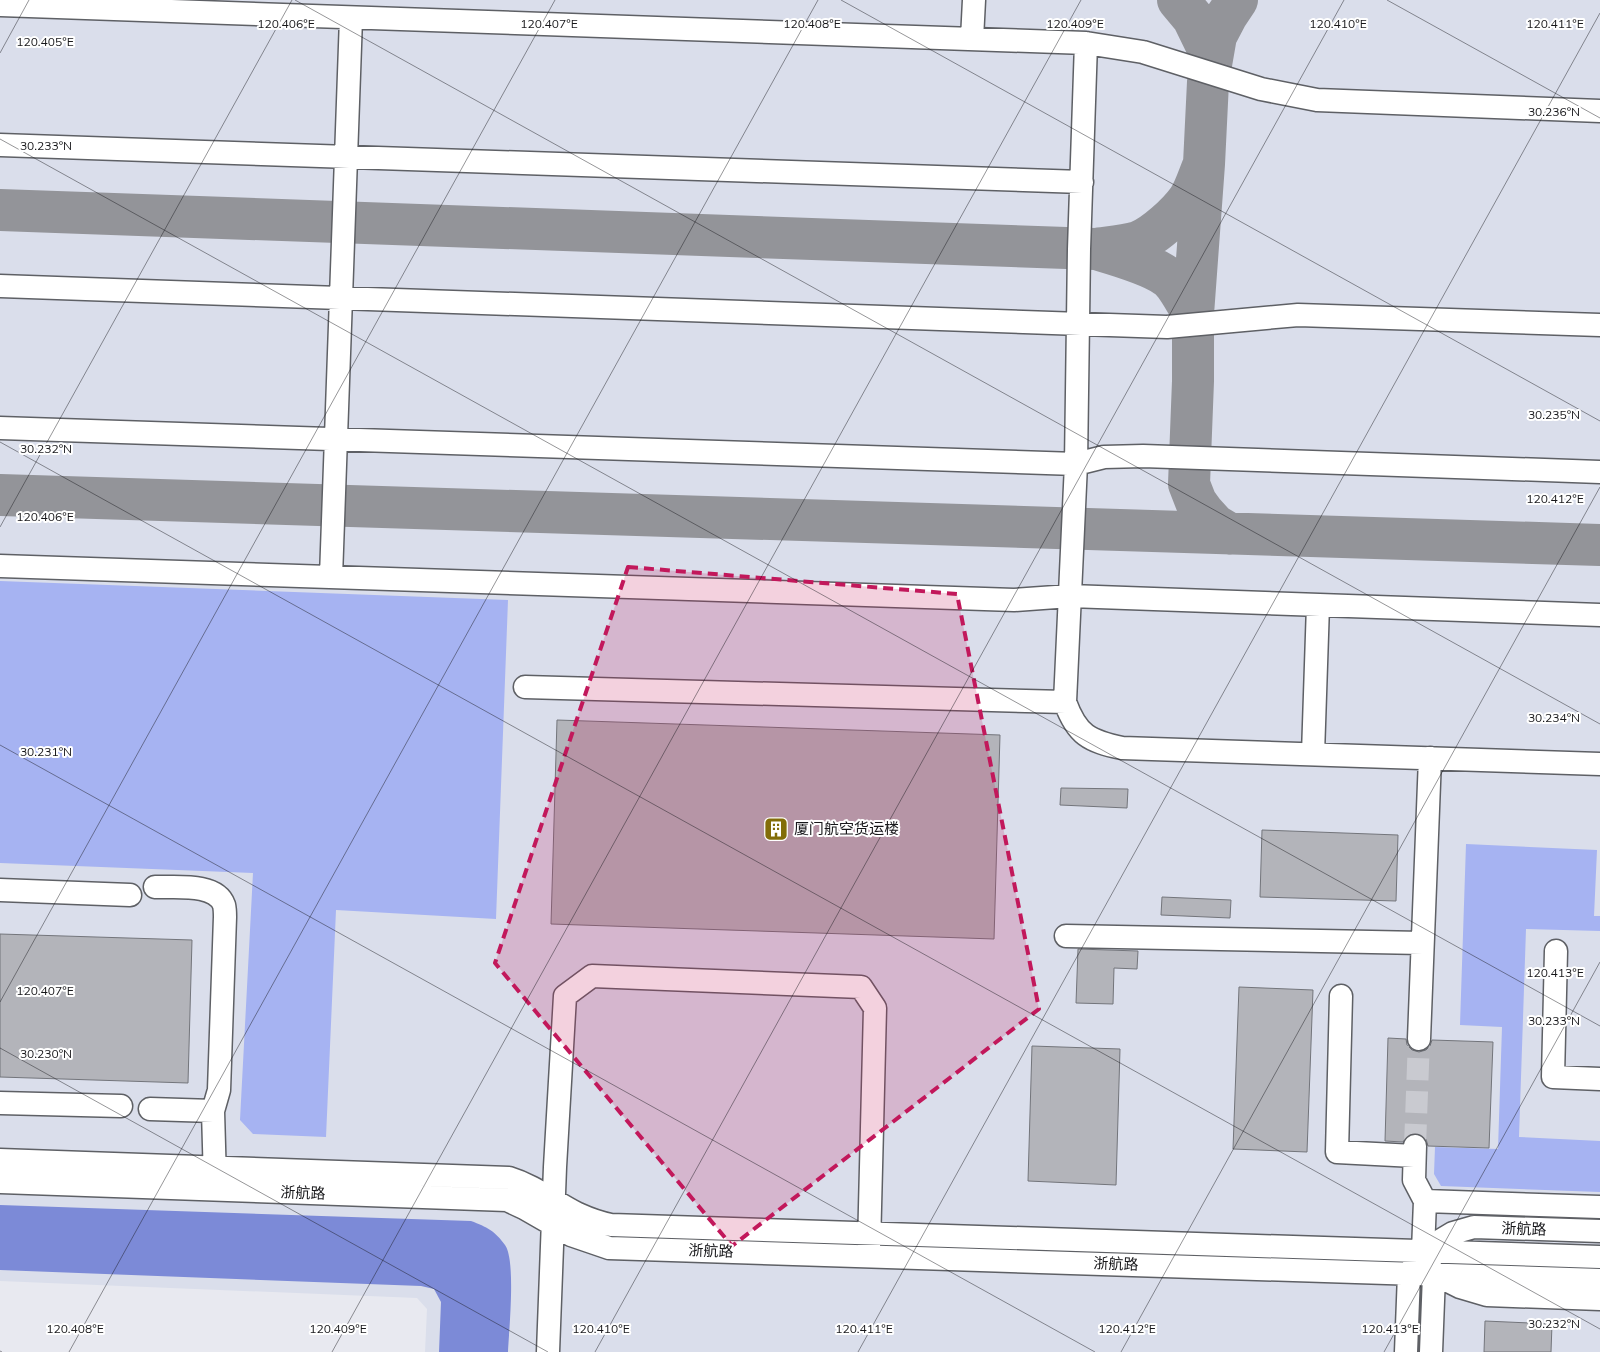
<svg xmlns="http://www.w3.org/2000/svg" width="1600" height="1352" font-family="Mulish,'Noto Sans SC',sans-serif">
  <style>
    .built { fill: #dadeeb }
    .green { fill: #a6b3f2 }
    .water { fill: #7c8ad7 }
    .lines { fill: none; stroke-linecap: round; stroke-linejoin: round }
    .taxiway { stroke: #939499; stroke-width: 42 }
    .building { fill: #b3b4ba; stroke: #73757b }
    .minor-tunnel { stroke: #c9cad0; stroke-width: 22; stroke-dasharray: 22 11; stroke-linecap: butt }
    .minor-casing { stroke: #5e6065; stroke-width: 25 }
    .minor { stroke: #fff; stroke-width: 22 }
    .marked { fill: #c2185b; fill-opacity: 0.2; stroke: #c2185b; stroke-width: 4; stroke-dasharray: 10 6; stroke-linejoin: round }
    .ticks { fill: none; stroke: #17171a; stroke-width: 1; stroke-opacity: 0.45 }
    .labels { text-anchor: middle; stroke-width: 4; stroke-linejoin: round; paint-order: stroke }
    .poi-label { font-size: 15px; fill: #17171a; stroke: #fff; text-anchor: start }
    .street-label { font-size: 15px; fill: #17171a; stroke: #fff }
    .ticks-label { font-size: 12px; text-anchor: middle; fill: #17171a; stroke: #fff; stroke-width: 4; stroke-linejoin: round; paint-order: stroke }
  </style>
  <rect width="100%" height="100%" fill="#e8e9f0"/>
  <path class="built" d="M0 0H1600V1352H425L427 1309 417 1298 0 1281Z"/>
  <path class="green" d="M0 581 508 600 496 919 336 910 326 1137 253 1134 240 1120 253 873 0 863Z
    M1466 844 1597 850 1594 916H1600V931L1526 929 1519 1137 1600 1141V1192L1441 1186 1434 1174 1435 1147 1498 1149 1502 1027 1460 1025Z"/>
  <path class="water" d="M0 1205 471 1221C487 1227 495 1231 505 1245 516 1260 509 1330 508 1352H439L441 1302 434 1289 421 1286 0 1270Z"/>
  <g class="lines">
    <path class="taxiway" d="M1178 0 1193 18 1212 57
      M0 210 1095 249C1109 247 1124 246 1138 242 1154 236 1178 214 1188 200 1195 190 1199 175 1204 164
      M1096 249C1116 255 1149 264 1166 276 1177 283 1186 303 1193 314
      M0 495 1600 545
      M1230 534 1215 525 1204 513 1196 502 1189 484 1193 381V314L1204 164 1208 82 1216 36 1227 15 1237 0"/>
  </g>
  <path class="building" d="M557 720 1000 735 994 939 551 924Z
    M1061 788 1128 789 1127 808 1060 805Z
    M1262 830 1398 835 1396 901 1260 897Z
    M1162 897 1231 900 1230 918 1161 915Z
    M0 934 192 940 188 1083 0 1077Z
    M1078 949 1138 951 1137 969 1114 968 1113 1004 1076 1003Z
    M1239 987 1313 990 1307 1152 1233 1149Z
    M1388 1038 1406 1039 1407 1045 1412 1050 1419 1052 1426 1050 1430 1046 1432 1040 1493 1042 1489 1148 1428 1146 1426 1139 1421 1135 1416 1133 1408 1135 1403 1142 1385 1141Z
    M1032 1046 1120 1049 1116 1185 1028 1181Z
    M1485 1321 1552 1324 1551 1352H1484Z"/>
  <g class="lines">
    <path class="minor-tunnel" d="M1415 1146 1419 1039"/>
    <g class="minor-casing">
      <path id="minor" d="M0 5 1086 43 1143 52 1261 89 1317 100 1600 111
        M972 39 974 0
        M1086 43 1079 249 1076 464 1065 702C1077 735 1089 741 1122 748L1600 764
        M0 145 1082 182
        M0 286 1167 327 1298 315 1600 325
        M0 428 1076 464 1104 457 1143 456 1600 472
        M0 566 1014 600 1070 596 1600 615
        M331 577 351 18
        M525 687 1065 702
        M1313 754 1318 605
        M155 887C174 888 216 882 224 905 225 909 225 914 225 917L219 1090 213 1111 215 1181
        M0 890 130 895
        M1066 936 1422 943
        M1556 951 1553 1077 1600 1079
        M1341 996 1337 1152 1414 1156
        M1419 1039 1430 758
        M0 1103 121 1106
        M150 1109 213 1111
        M1415 1146 1414 1180 1425 1201 1423 1251 1434 1275 1431 1352
        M0 1160 509 1178C535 1186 554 1202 578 1214 589 1219 600 1223 611 1225L1600 1257
        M0 1182 507 1200 524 1208 571 1235 609 1248 1600 1280
        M1425 1201 1600 1207
        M1448 1281 1460 1287 1487 1295 1600 1299
        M548 1352 555 1167 565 996 592 976 861 987 875 1008 869 1247
        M1406 1352 1409 1274 1423 1251 1453 1233 1474 1227 1600 1231"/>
    </g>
    <use href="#minor" class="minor"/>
  </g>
  <path class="marked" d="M628 567 957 594 1039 1009 732 1246 495 963Z"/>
  <path class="ticks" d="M295 0 1600 724M841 0 1600 421M1387 0 1600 118M0 53 29 0M0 139 1600 1026M0 442 1600 1329M0 527 292 0M0 745 1095 1352M0 1002 555 0M0 1048 548 1352M0 1351 2 1352M69 1352 818 0M332 1352 1081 0M595 1352 1344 0M858 1352 1600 13M1121 1352 1600 487M1384 1352 1600 962"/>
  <defs>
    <g id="building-square" transform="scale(1.25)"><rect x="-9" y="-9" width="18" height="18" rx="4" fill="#826d08" stroke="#fff"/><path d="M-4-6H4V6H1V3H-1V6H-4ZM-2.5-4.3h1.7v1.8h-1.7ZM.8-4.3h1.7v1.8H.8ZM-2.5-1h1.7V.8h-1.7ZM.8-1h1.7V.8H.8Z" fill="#fff"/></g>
  </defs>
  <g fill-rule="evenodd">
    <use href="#building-square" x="776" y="829"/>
  </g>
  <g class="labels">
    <g class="poi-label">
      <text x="794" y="834">厦门航空货运楼</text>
    </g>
    <g class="street-label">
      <text transform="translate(303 1193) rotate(2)" y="5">浙航路</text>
      <text transform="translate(1524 1229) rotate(2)" y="5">浙航路</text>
      <text transform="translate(711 1251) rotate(2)" y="5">浙航路</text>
      <text transform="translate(1116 1264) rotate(2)" y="5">浙航路</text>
    </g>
  </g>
  <g class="ticks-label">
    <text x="286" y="28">120.406°E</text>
    <text x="549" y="28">120.407°E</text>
    <text x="812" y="28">120.408°E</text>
    <text x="1075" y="28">120.409°E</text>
    <text x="1338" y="28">120.410°E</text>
    <text x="1555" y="28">120.411°E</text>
    <text x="45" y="46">120.405°E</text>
    <text x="1554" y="116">30.236°N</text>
    <text x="46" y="150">30.233°N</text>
    <text x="1554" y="419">30.235°N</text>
    <text x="46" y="453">30.232°N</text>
    <text x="1555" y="503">120.412°E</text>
    <text x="45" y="521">120.406°E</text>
    <text x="1554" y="722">30.234°N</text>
    <text x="46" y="756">30.231°N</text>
    <text x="1555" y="977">120.413°E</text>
    <text x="45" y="995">120.407°E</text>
    <text x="1554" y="1025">30.233°N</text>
    <text x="46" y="1058">30.230°N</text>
    <text x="1554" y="1328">30.232°N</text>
    <text x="75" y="1333">120.408°E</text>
    <text x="338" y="1333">120.409°E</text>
    <text x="601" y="1333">120.410°E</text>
    <text x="864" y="1333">120.411°E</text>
    <text x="1127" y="1333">120.412°E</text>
    <text x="1390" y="1333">120.413°E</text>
  </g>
</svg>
